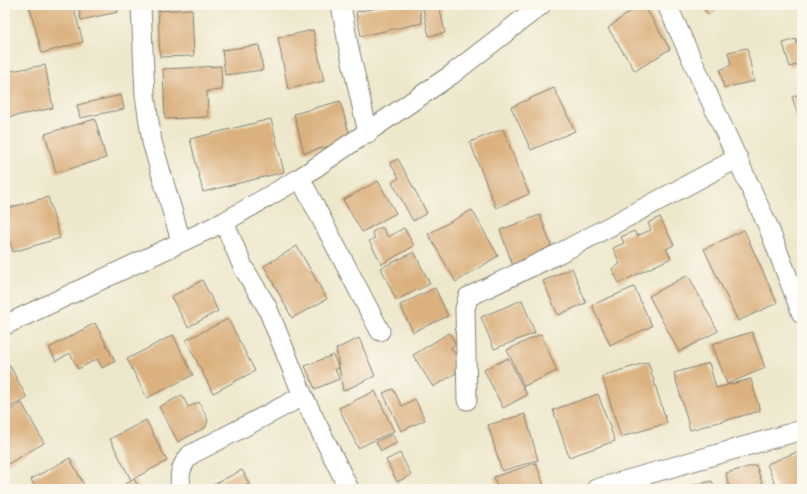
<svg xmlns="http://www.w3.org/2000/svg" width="807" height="494" font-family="'Gentium Book Plus',serif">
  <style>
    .building { fill: #dbb17f }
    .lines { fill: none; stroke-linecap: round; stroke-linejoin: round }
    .minor-casing { stroke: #848274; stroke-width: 21 }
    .minor { stroke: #fff; stroke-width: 19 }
  </style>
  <rect width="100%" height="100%" fill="#fbf7ec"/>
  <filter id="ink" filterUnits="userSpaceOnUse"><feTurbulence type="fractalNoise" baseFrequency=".025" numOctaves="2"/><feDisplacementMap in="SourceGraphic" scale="8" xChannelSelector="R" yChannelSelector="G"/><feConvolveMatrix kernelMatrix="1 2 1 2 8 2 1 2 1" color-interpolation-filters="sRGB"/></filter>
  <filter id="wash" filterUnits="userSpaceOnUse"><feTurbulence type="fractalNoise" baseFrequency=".012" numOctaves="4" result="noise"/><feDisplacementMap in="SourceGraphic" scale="16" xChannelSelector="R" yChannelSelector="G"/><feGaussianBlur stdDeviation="0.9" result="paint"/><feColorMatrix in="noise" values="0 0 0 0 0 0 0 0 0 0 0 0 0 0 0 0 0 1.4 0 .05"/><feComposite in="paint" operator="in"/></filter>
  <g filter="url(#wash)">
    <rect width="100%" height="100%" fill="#ede7cb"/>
    <g id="blocks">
      <path class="building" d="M29 5H73L83 42 42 53Z
        M78 5H116L118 12 81 20Z
        M391 5H419L422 23 361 36 356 12Z
        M422 5H439L445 33 429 36Z
        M639 5H644L670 49 635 71 608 28Z
        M702 5H721L708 15Z
        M192 9 194 56 160 57 158 11Z
        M313 30 324 81 288 89 278 38Z
        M796 39 802 63 790 67 783 43Z
        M259 45 263 70 225 75 222 50Z
        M747 48 754 81 724 88 720 70 731 65 728 52Z
        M45 65 53 108 5 118V72Z
        M221 66 222 90 207 91 208 117 165 119 163 69Z
        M554 88 575 131 531 150 511 107Z
        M802 93V128L792 97Z
        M121 95 124 109 80 118 77 105Z
        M340 101 351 140 304 153 294 114Z
        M95 119 106 158 56 173 45 134Z
        M271 119 284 172 203 192 190 139Z
        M503 129 529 194 496 208 470 142Z
        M398 159 427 213 413 221 392 182 399 178 390 163Z
        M378 181 396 213 362 232 343 200Z
        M48 197 60 238 13 252 5 223V209Z
        M472 210 498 256 456 282 428 234Z
        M540 215 553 251 513 266 500 230Z
        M660 217 674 245 666 249 671 258 619 283 612 269 620 264 613 248 624 243 621 237 634 231 637 236 651 230 648 223Z
        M382 227 388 237 404 228 414 246 382 264 369 241 375 238 372 232Z
        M744 230 777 303 738 321 704 249Z
        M297 246 327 299 292 318 264 266Z
        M414 252 430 284 396 300 381 268Z
        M572 268 586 303 558 315 543 281Z
        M688 275 718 331 679 352 649 296Z
        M202 280 218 311 188 327 171 297Z
        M634 287 652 326 610 345 592 305Z
        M435 288 448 316 413 332 400 305Z
        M522 300 535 333 494 349 481 317Z
        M228 319 255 371 213 393 186 340Z
        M95 323 115 361 102 368 97 359 78 369 70 353 56 361 49 348Z
        M752 332 765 368 727 384 712 344Z
        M449 333 456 344 451 348 457 357 456 373 433 387 413 355Z
        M541 334 557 371 524 386 507 350Z
        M173 335 193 375 147 398 127 359Z
        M359 338 375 376 343 391 336 349Z
        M333 355 339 368 335 369 339 379 315 389 305 366Z
        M508 358 527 395 503 408 484 370Z
        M648 362 667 423 621 437 602 376Z
        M709 363 716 388 751 379 760 411 690 430 674 373Z
        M10 366 27 398 5 410V368Z
        M393 389 402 406 415 399 425 420 401 431 383 393Z
        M375 391 394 431 358 448 339 408Z
        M598 394 615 441 569 457 553 410Z
        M182 395 188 407 199 402 208 420 206 427 178 442 159 407Z
        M22 403 44 443 6 465 5 413Z
        M525 414 538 460 502 471 488 425Z
        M146 420 167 461 131 480 110 439Z
        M392 434 397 443 381 451 376 442Z
        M802 450V489H777L767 464Z
        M400 453 411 475 397 482 386 460Z
        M70 458 84 485 76 489H36L31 479Z
        M536 463 544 486 535 489H498L494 477Z
        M756 465 764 489H729L726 473Z
        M242 470 249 484 240 489H205Z
        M134 479 140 489H118Z
        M712 481 715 489H682V488Z"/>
    </g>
  </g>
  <g filter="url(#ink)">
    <use href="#blocks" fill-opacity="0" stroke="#848274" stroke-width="1"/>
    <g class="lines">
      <g class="minor-casing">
        <path id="minor" d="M141 5 145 95 152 142 181 241
          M341 5 348 44 368 133
          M667 5 768 226 802 314
          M300 178 380 331
          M224 222 243 267 267 307 303 396 349 489
          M5 325 224 222 300 178 451 75 541 5
          M467 400 465 309 468 297 560 253 738 158
          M181 489C179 474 180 467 190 455L303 396
          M596 489 802 430"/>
      </g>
      <use href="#minor" class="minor"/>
    </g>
  </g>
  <rect width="807" height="494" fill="none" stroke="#fbf7ec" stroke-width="20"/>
</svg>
